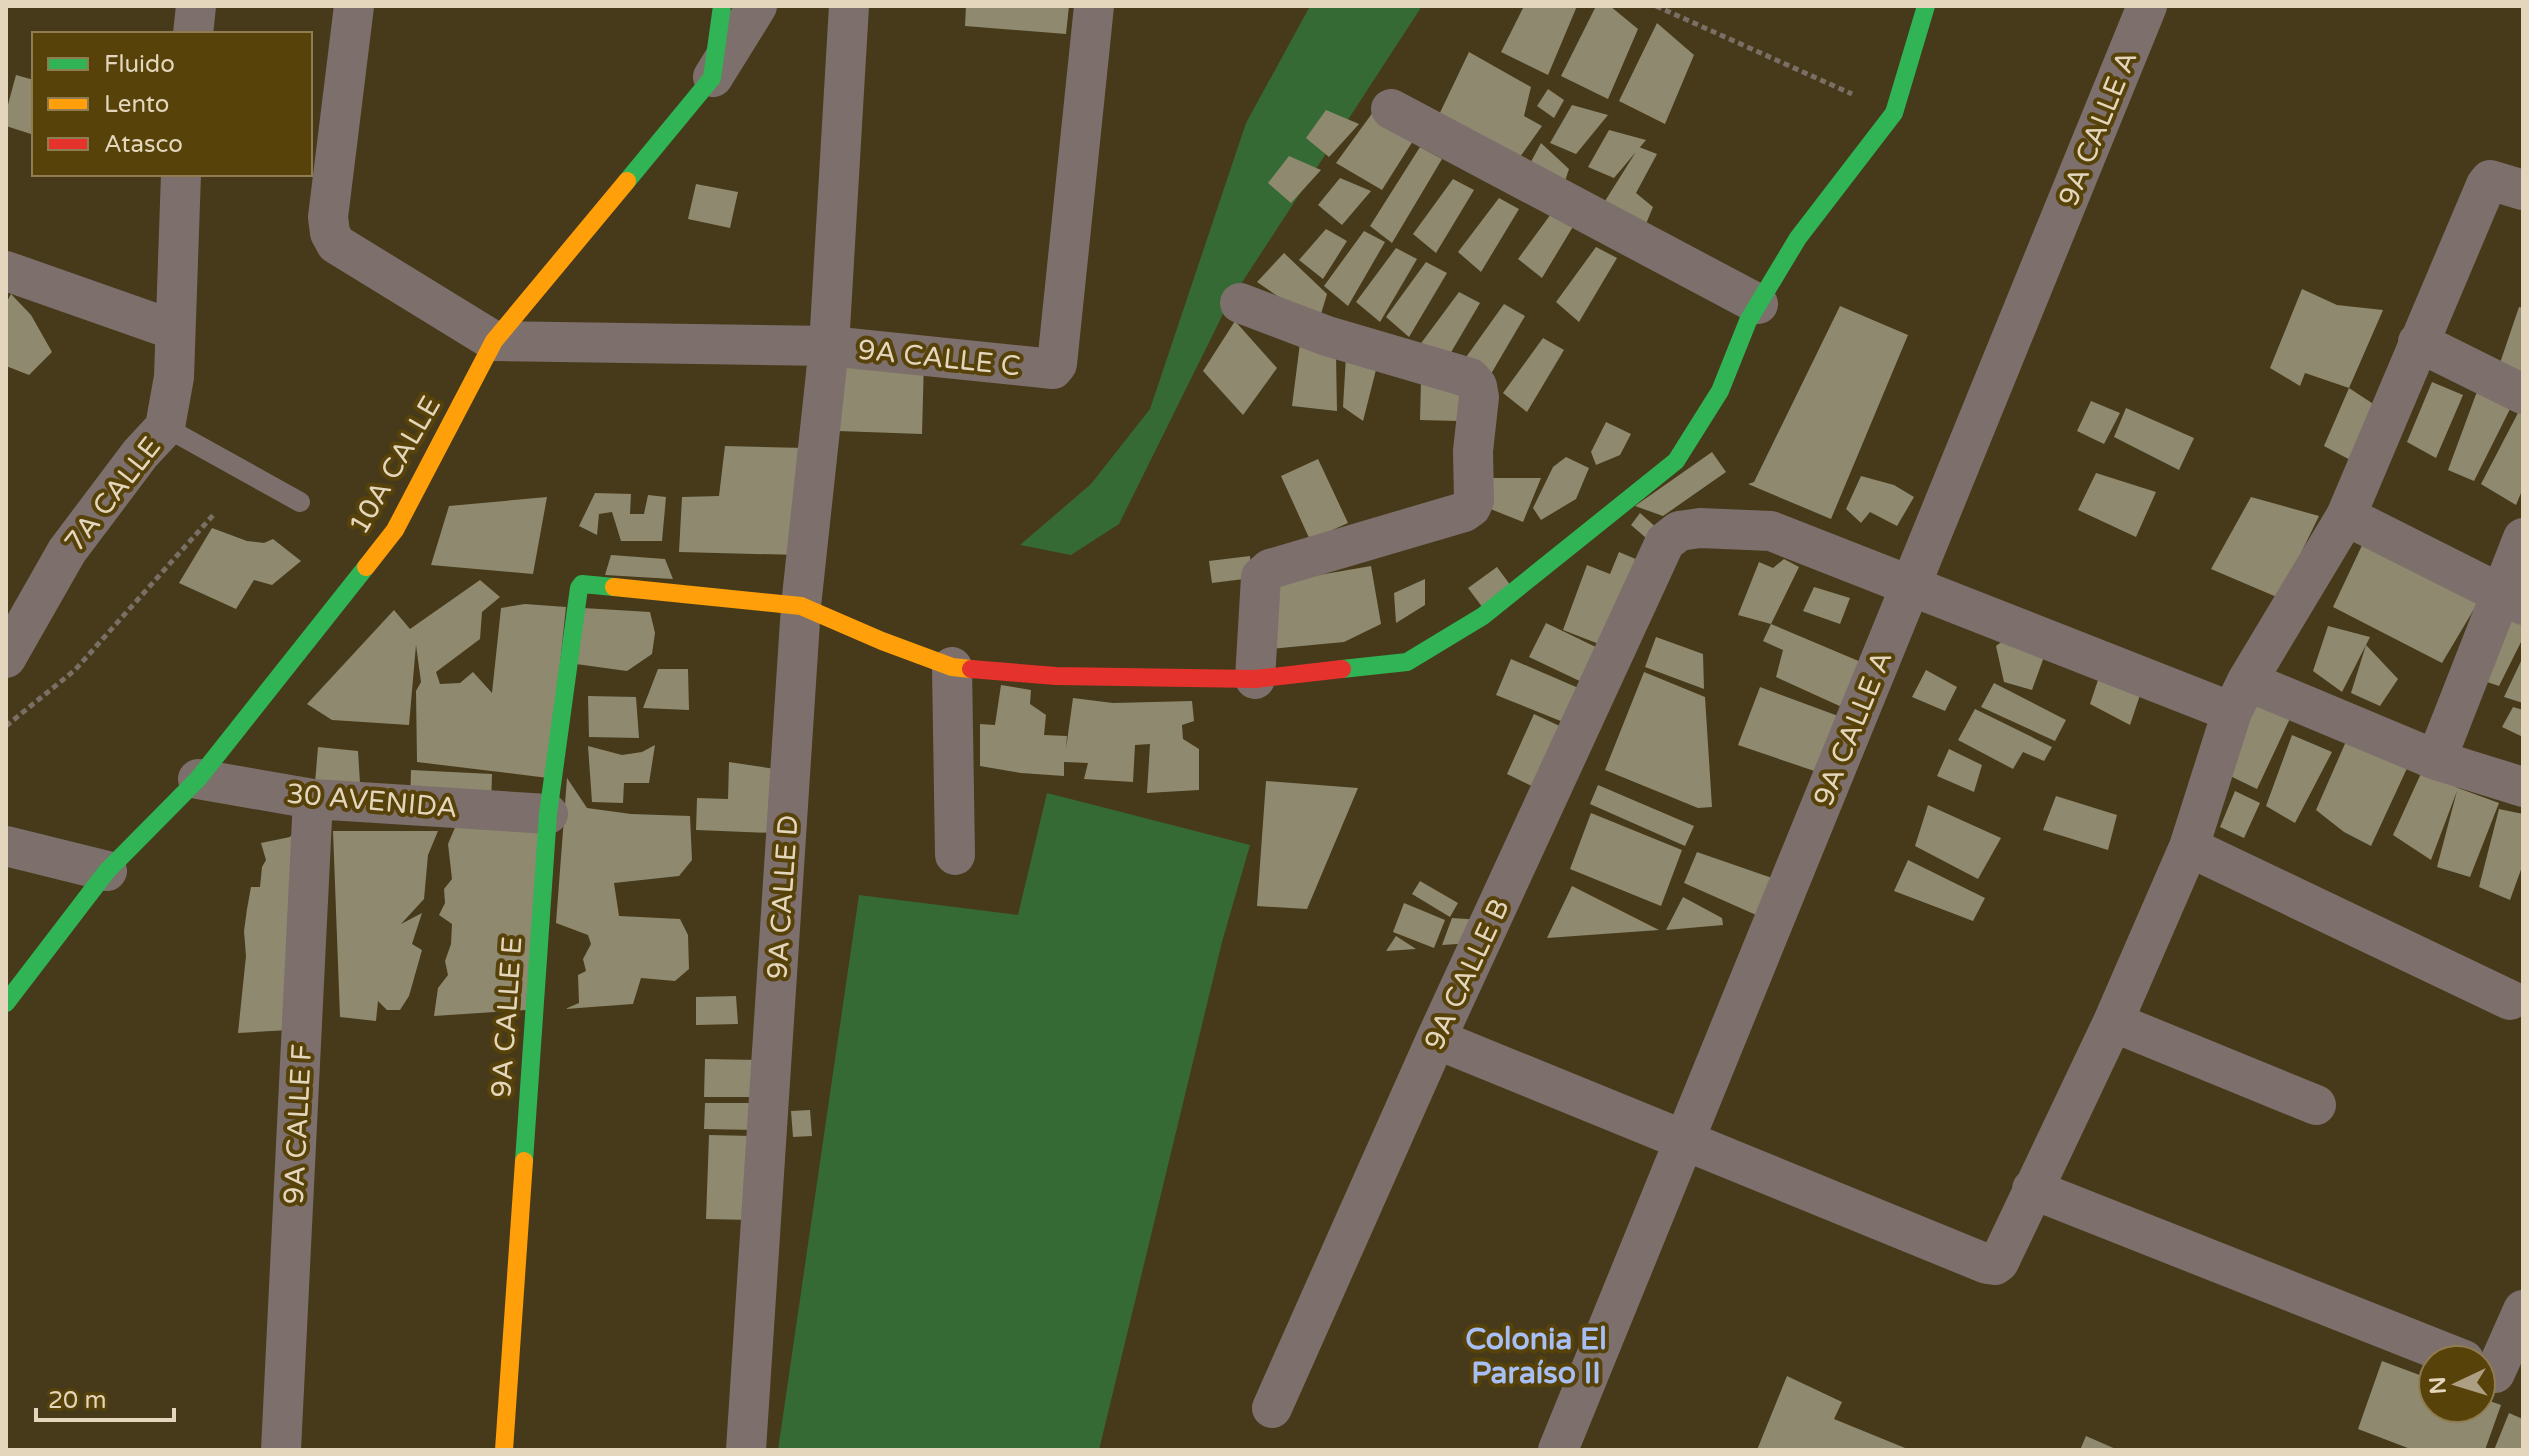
<svg xmlns="http://www.w3.org/2000/svg" width="2529" height="1456" font-family="'Varela Round',sans-serif">
  <style>
    .green { fill: #366a35 }
    .building { fill: #8f896f }
    .lines { fill: none; stroke-linecap: round; stroke-linejoin: round }
    .path { stroke: #7a6f65; stroke-width: 5; stroke-dasharray: 6 4; stroke-linecap: butt }
    .lane { stroke: #7d6f6c; stroke-width: 20 }
    .street { stroke: #7d6f6c; stroke-width: 40 }
    .fast { stroke: #30b455; stroke-width: 18 }
    .slow { stroke: #ff9f0a; stroke-width: 18 }
    .jam { stroke: #e5322d; stroke-width: 18 }
    .labels { text-anchor: middle; stroke-width: 8; stroke-linejoin: round; paint-order: stroke }
    .street-label { font-size: 28px; fill: #e3d6bc; stroke: #574209 }
    .neighbourhood-label { font-size: 30px; font-weight: bold; fill: #a7bff4; stroke: #574209 }
  </style>
  <rect width="100%" height="100%" fill="#463a1a"/>
  <path class="green" d="M1310 6H1422L1228 304 1119 524 1071 555 1020 545 1091 484 1150 409 1246 123Z
    M1047 793 1250 845 1222 942 1099 1450H778L859 895 1018 915Z"/>
  <path class="building" d="M966 6H1069L1066 34 965 26Z
    M1524 6H1577L1548 75 1501 52Z
    M1596 6H1610L1638 29 1608 99 1561 76Z
    M1657 23 1694 55 1665 124 1619 101Z
    M1469 52 1531 87 1524 116 1542 126 1515 164 1436 121Z
    M16 75 34 80V135L6 126V112Z
    M1548 89 1564 100 1554 118 1537 106Z
    M1572 105 1608 115 1576 154 1550 143Z
    M1376 108 1418 133 1382 190 1336 163Z
    M1326 110 1359 124 1329 157 1306 138Z
    M1609 130 1646 140 1614 178 1588 167Z
    M1541 143 1569 169 1562 190 1525 173Z
    M1420 147 1442 159 1392 243 1370 226Z
    M1639 147 1657 154 1636 193 1653 207 1643 231 1600 209Z
    M1289 156 1321 170 1291 203 1268 183Z
    M1340 178 1371 191 1342 225 1318 205Z
    M1453 179 1474 190 1436 253 1413 234Z
    M696 184 738 192 730 228 688 219Z
    M1499 198 1519 209 1481 272 1458 252Z
    M1559 203 1580 215 1542 278 1518 259Z
    M1326 229 1347 241 1323 279 1299 260Z
    M1364 231 1385 242 1348 306 1324 286Z
    M1596 247 1617 258 1579 322 1556 302Z
    M1396 248 1417 259 1380 322 1356 302Z
    M1284 253 1327 294 1318 324 1257 282Z
    M1426 262 1447 273 1409 337 1386 317Z
    M2302 289 2337 305 2383 310 2349 388 2384 411 2356 463 2324 446 2349 388 2305 373 2300 386 2270 368Z
    M1459 292 1480 303 1443 366 1419 346Z
    M11 294 31 315 52 352 29 375 6 366V303Z
    M1504 304 1525 316 1488 379 1464 360Z
    M1840 306 1908 335 1831 519 1748 484 1754 482Z
    M2519 307 2523 308V380L2500 363Z
    M1235 321 1277 368 1243 415 1203 371Z
    M1543 338 1564 350 1527 412 1503 393Z
    M1300 343 1336 355 1337 411 1292 406Z
    M1346 356 1376 370 1363 421 1343 407Z
    M841 357 924 360 922 434 838 431Z
    M2482 378 2516 397 2474 481 2448 470Z
    M1421 381 1461 389 1458 421 1420 420Z
    M2432 382 2463 395 2436 458 2407 442Z
    M2091 401 2120 413 2104 444 2077 431Z
    M2126 408 2194 438 2179 470 2114 437Z
    M2519 411 2523 412V488L2516 505 2481 484Z
    M1606 422 1631 434 1620 455 1596 465 1591 452Z
    M725 446 806 448 799 555 679 552 682 497 719 496Z
    M1712 452 1726 472 1663 516 1635 506Z
    M1566 457 1589 468 1576 499 1541 520 1533 508 1553 467Z
    M1318 459 1348 523 1310 540 1281 476Z
    M2096 473 2156 492 2136 537 2078 510Z
    M1861 476 1894 485 1914 497 1897 526 1870 512 1861 523 1846 509Z
    M1488 478H1541L1523 522 1488 508Z
    M595 493 631 494 630 514H644L648 495 666 497 662 541H621L612 512 599 514 597 535 579 526Z
    M547 497 533 574 431 565 449 506Z
    M2251 497 2319 516 2279 598 2211 569Z
    M1640 513 1658 529 1652 543 1631 525Z
    M212 528 247 541 264 543 273 539 301 561 272 585 254 580 236 609 179 583Z
    M2365 539 2480 599 2442 663 2333 607Z
    M1619 552 1638 560 1604 646 1563 630 1587 565 1610 574Z
    M611 555 665 559 673 579 605 575Z
    M1250 556 1252 578 1212 583 1209 561Z
    M1784 559 1799 567 1771 624 1738 615 1759 562 1773 568Z
    M1371 566 1381 624 1344 642 1258 650 1273 583Z
    M1497 567 1511 586 1483 608 1468 588Z
    M1425 579V605L1396 623 1394 593Z
    M480 580 500 597 482 612 480 639 436 672 440 684 460 683 473 672 492 693 501 608 525 604 566 607 548 778 417 762 416 691 421 682 416 645 409 725 332 720 307 704 394 610 410 629Z
    M1814 587 1850 598 1840 624 1803 611Z
    M583 608 650 612 655 633 652 654 627 671 576 664Z
    M2506 608 2523 617V638L2499 686 2472 677Z
    M1546 623 1602 650 1586 684 1529 657Z
    M1771 624 1868 665 1844 708 1776 677 1783 650 1763 641Z
    M2328 626 2370 637 2366 645 2398 679 2380 706 2351 693 2366 645 2342 692 2313 671Z
    M1656 637 1703 654 1704 689 1645 667Z
    M2004 640 2045 654 2032 690 2004 682 1996 646Z
    M2523 657V703L2504 697Z
    M1511 659 1583 690 1568 724 1496 695Z
    M658 669H688L689 710 643 708Z
    M1926 670 1957 687 1945 711 1912 697Z
    M1644 672 1705 697 1712 807 1698 808 1605 770Z
    M2099 677 2140 695 2130 725 2090 704Z
    M1994 683 2066 720 2055 741 1981 707Z
    M1001 685 1031 690 1030 704 1046 715 1044 735 1067 736 1066 749 1073 698 1113 703 1192 701 1194 721 1182 725 1183 739 1199 749V790L1147 793 1150 744 1135 745 1133 782 1084 779 1088 763 1064 762V776L1021 773 980 766V724L995 725Z
    M1760 687 1849 720 1826 775 1738 745Z
    M2260 694 2294 710 2257 789 2224 773Z
    M588 696 636 697 639 738 589 737Z
    M2513 707 2523 710V737L2502 727Z
    M1975 709 2052 747 2044 761 2023 752 2013 769 1958 740Z
    M1534 714 1566 729 1538 789 1507 774Z
    M2351 730 2409 764 2371 846 2344 832 2316 810Z
    M2292 735 2332 752 2295 823 2266 806Z
    M655 745 649 783H624L623 803 592 802 588 746 622 755 642 752Z
    M318 747 358 751 360 783H315Z
    M1949 749 1982 765 1974 792 1937 776Z
    M729 762 775 769 773 833 696 830 697 798 728 799Z
    M2423 769 2458 788 2499 803 2470 877 2437 867 2457 791 2431 860 2393 835Z
    M411 770 492 774 491 809 410 805Z
    M567 778 587 808 631 814 690 816 692 860 679 876 614 883 619 916 680 919 688 935 689 969 675 981 641 978 633 1004 565 1009 579 1003 578 975 586 971 583 959 591 944 588 935 556 923Z
    M1266 781 1358 788 1307 909 1257 906Z
    M1598 785 1694 826 1685 846 1590 804Z
    M2235 791 2260 803 2244 838 2220 827Z
    M2056 796 2117 815 2108 850 2043 830Z
    M1928 805 2001 838 1978 879 1915 846Z
    M2499 809 2523 814V864L2510 900 2479 887Z
    M1591 813 1682 850 1661 906 1570 869Z
    M307 814 289 1030 238 1033 246 956 244 931 247 909 251 887H260L262 867 266 860 261 843 290 837Z
    M540 823 526 1010 434 1016 438 988 448 975 445 961 451 944 452 924 439 915 445 903 444 889 452 879 448 844 456 825Z
    M333 831H438L428 855 424 899 401 924 422 913 412 944 422 950 409 996 400 1010H387L378 1001 376 1021 340 1017Z
    M1697 852 1781 881 1763 918 1684 883Z
    M1908 860 1985 898 1973 921 1894 891Z
    M1420 881 1458 903 1450 917 1412 894Z
    M1572 886 1659 930 1547 938Z
    M1683 897 1722 918 1723 925 1666 930Z
    M1404 903 1445 920 1434 948 1393 932Z
    M1452 918 1482 920 1472 943 1442 945Z
    M1396 936 1416 949 1386 951Z
    M736 996 738 1024 696 1025V997Z
    M705 1059 760 1060 759 1097H704Z
    M705 1103H758L757 1130 704 1129Z
    M810 1110 812 1136 793 1137 791 1111Z
    M709 1135 754 1136 751 1220 706 1219Z
    M2382 1361 2433 1380V1408H2481V1398L2501 1405 2485 1450H2413L2358 1429Z
    M1787 1376 1842 1402 1834 1419 1910 1450H1757Z
    M2509 1413 2523 1419V1450H2494Z
    M2086 1436 2118 1450H2080Z"/>
  <g class="lines">
    <path class="path" d="M1656 6 1852 94
      M6 726 75 670 215 513"/>
    <path class="lane" d="M165 427 300 502"/>
    <path class="street" d="M354 6 328 217 330 233 336 244 494 341 829 346 1053 369 1057 364 1094 6
      M193 34 196 6
      M713 77 757 6
      M1391 109 1758 304
      M6 271 174 330
      M1240 303 1327 336 1470 378 1477 386 1479 397 1473 451 1474 500 1471 507 1464 512 1270 569 1261 577 1255 679
      M2418 342 2523 394
      M2346 516 2523 605
      M6 658 67 551 140 454 165 427 174 377 181 174
      M952 667 955 855
      M2247 681 2436 760 2523 787
      M2436 760 2523 538
      M198 779 313 799 548 814
      M6 846 107 871
      M2189 847 2510 1000
      M2113 1022 2316 1105
      M1436 1039 1987 1264 1995 1265 1999 1262 2113 1022 2189 847 2232 712 2247 681 2346 516 2486 185 2490 180 2523 190
      M2032 1189 2464 1360
      M2495 1373 2523 1310
      M1272 1408 1436 1039 1665 542 1679 531 1700 528 1771 531 2232 712
      M281 1450 313 799
      M746 1450 801 606 829 346 849 6
      M1558 1450 2147 6"/>
    <path class="fast" d="M627 181 712 78 722 6
      M1342 669 1407 662 1483 616 1676 461 1720 391 1748 321 1798 238 1894 113 1926 6
      M6 1003 107 871 198 779 366 567
      M524 1161 548 814 579 588 582 584 614 587"/>
    <path class="slow" d="M366 567 395 530 494 341 627 181
      M614 587 801 606 882 641 952 667 971 669
      M504 1450 524 1161"/>
    <path class="jam" d="M971 669 1056 676 1255 679 1342 669"/>
  </g>
  <g class="labels">
    <g class="street-label">
      <text transform="translate(2097 128) rotate(-68)" y="10">9A CALLE A</text>
      <text transform="translate(939 357) rotate(6)" y="10">9A CALLE C</text>
      <text transform="translate(394 465) rotate(-60)" y="10">10A CALLE</text>
      <text transform="translate(112 494) rotate(-52)" y="10">7A CALLE</text>
      <text transform="translate(1852 728) rotate(-68)" y="10">9A CALLE A</text>
      <text transform="translate(372 800) rotate(5)" y="10">30 AVENIDA</text>
      <text transform="translate(782 897) rotate(-86)" y="10">9A CALLE D</text>
      <text transform="translate(1466 974) rotate(-65)" y="10">9A CALLE B</text>
      <text transform="translate(506 1017) rotate(-86)" y="10">9A CALLE E</text>
      <text transform="translate(297 1124) rotate(-87)" y="10">9A CALLE F</text>
    </g>
    <g class="neighbourhood-label">
      <text x="1536" y="1349">Colonia El<tspan x="1536" dy="34">Paraíso II</tspan></text>
    </g>
  </g>
  <rect width="2529" height="1456" fill="none" stroke="#e3d6bc" stroke-width="16"/>
  <rect x="32" y="32" width="280" height="144" fill="#574209" stroke="#8f7d51" stroke-width="2"/>
  <rect x="48" y="58" width="40" height="12" fill="#30b455" stroke="#8f7d51" stroke-width="2"/>
  <text x="104" y="72" font-size="24" fill="#e3d6bc">Fluido</text>
  <rect x="48" y="98" width="40" height="12" fill="#ff9f0a" stroke="#8f7d51" stroke-width="2"/>
  <text x="104" y="112" font-size="24" fill="#e3d6bc">Lento</text>
  <rect x="48" y="138" width="40" height="12" fill="#e5322d" stroke="#8f7d51" stroke-width="2"/>
  <text x="104" y="152" font-size="24" fill="#e3d6bc">Atasco</text>
  <g transform="translate(2457 1384) rotate(266)"><circle r="38" fill="#574209" stroke="#8f7d51" stroke-width="2"/>
  <path d="M0-6L14 30L0 20L-14 30Z" fill="#ac9f83"/>
  <text y="-12" font-size="22" font-weight="bold" text-anchor="middle" fill="#e3d6bc">N</text>
  </g>
  <path d="M36 1408v12h138v-12" fill="none" stroke="#e3d6bc" stroke-width="4"/>
  <text x="48" y="1408" font-size="24" fill="#e3d6bc" stroke="#574209" stroke-width="6" paint-order="stroke">20 m</text>
</svg>
